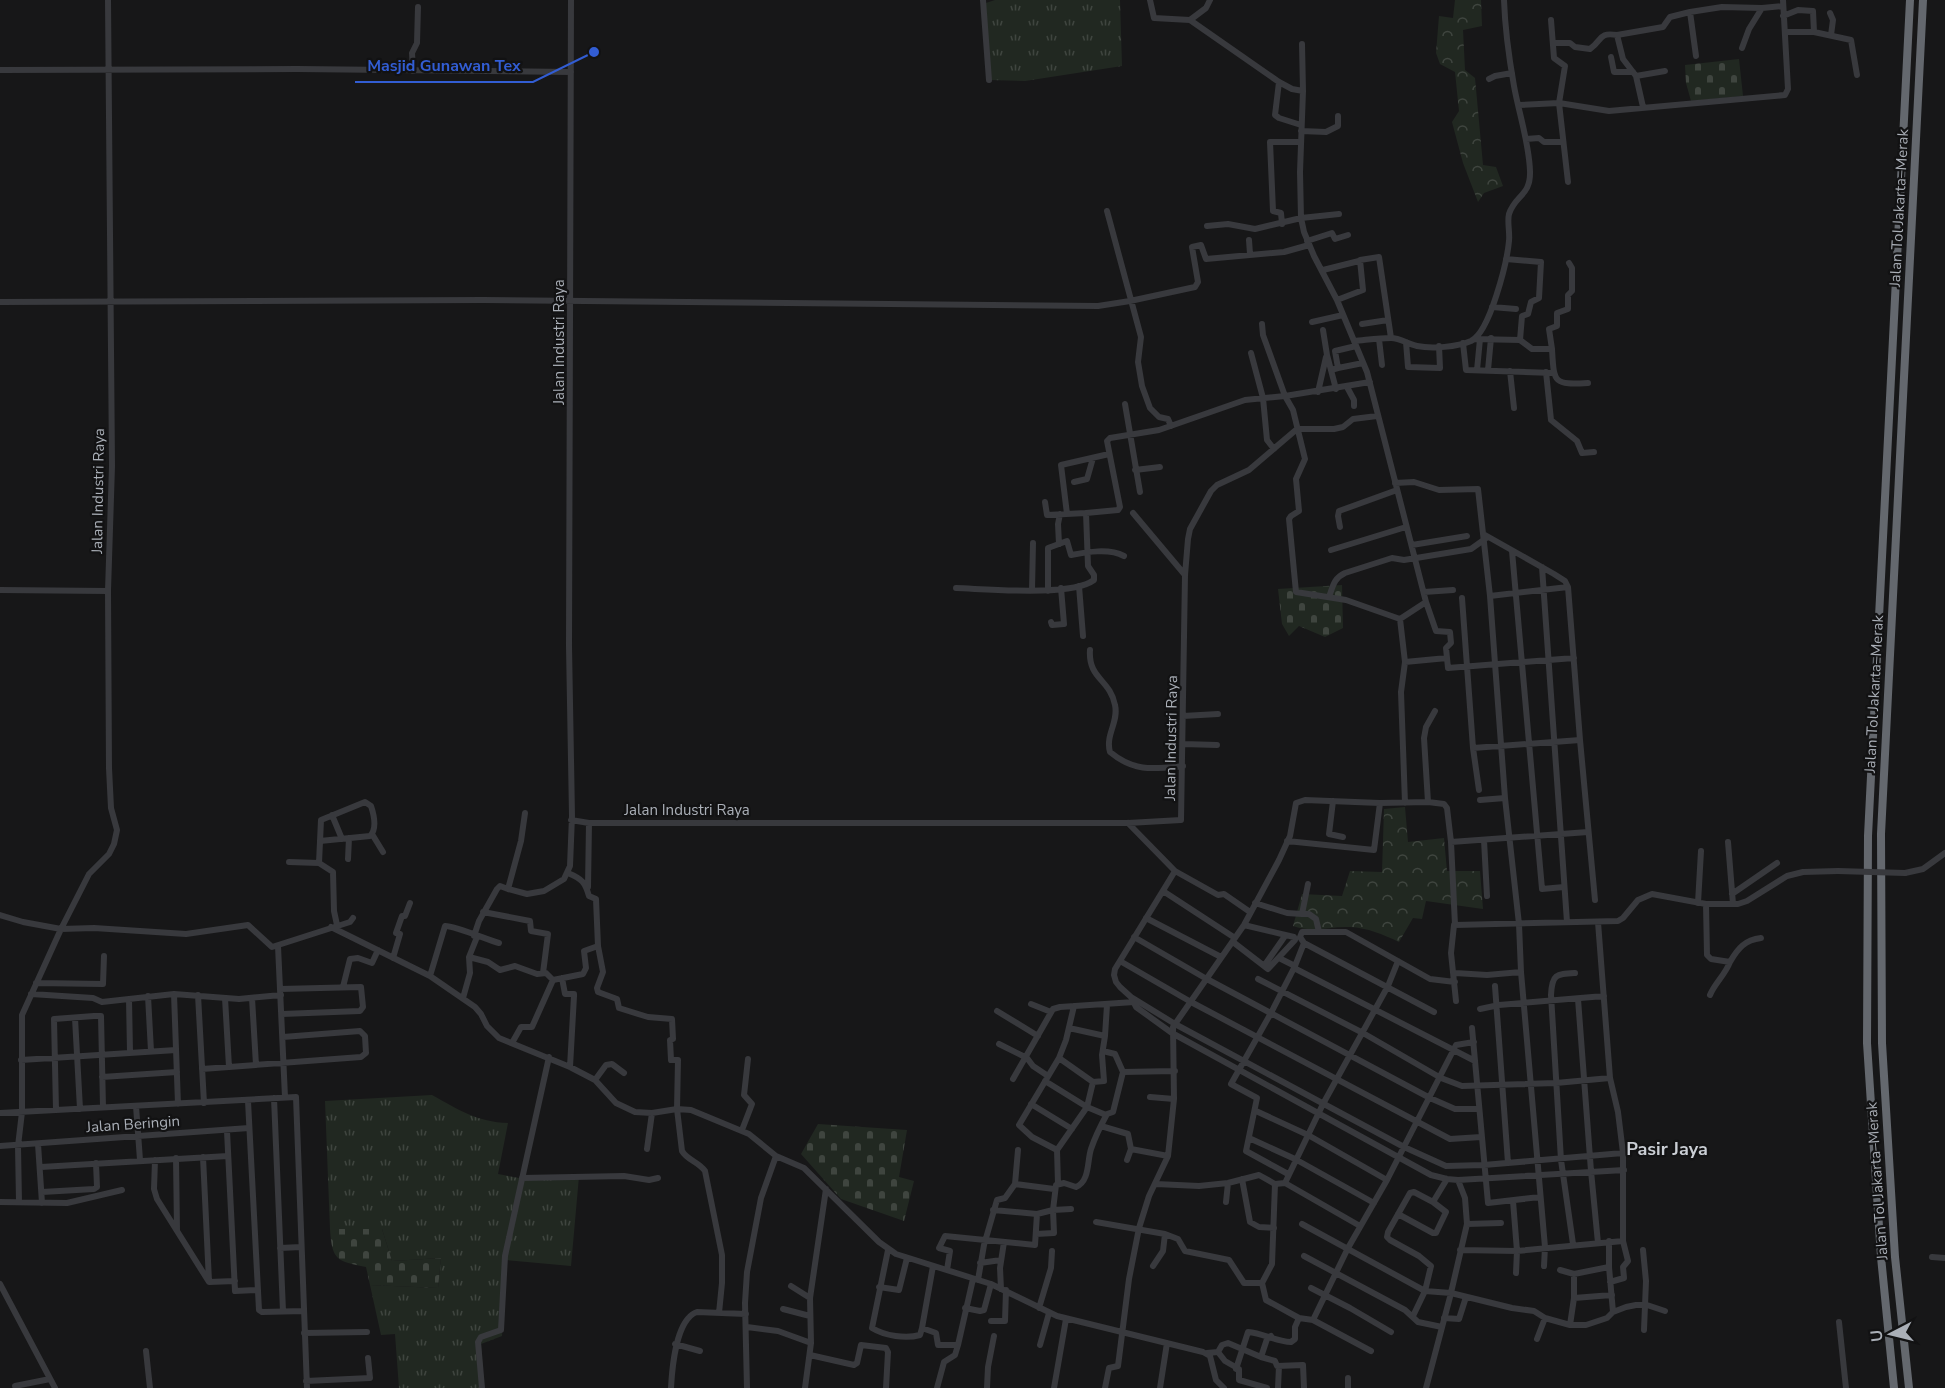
<svg xmlns="http://www.w3.org/2000/svg" width="1945" height="1388" font-family="'Nunito Sans',sans-serif">
  <style>
    .grass { fill: url(#grass-tufts) }
    .forest { fill: url(#forest-crowns) }
    .cemetery { fill: url(#cemetery-stones) }
    .lines { fill: none; stroke-linecap: round; stroke-linejoin: round }
    .minor { stroke: #38393d; stroke-width: 6 }
    .highway { stroke: #64686e; stroke-width: 8 }
    .minor-bridge { stroke: #38393d; stroke-width: 6 }
    .labels { text-anchor: middle; stroke-width: 4.5; stroke-linejoin: round; paint-order: stroke }
    .street-label { font-size: 15px; fill: #aaafb7; stroke: #121213 }
    .quarter-label { font-size: 18px; font-weight: bold; fill: #caced4; stroke: #121213 }
    .leader { fill: none; stroke: #325dd3; stroke-width: 2 }
    .callout-dot { fill: #325dd3; stroke: #121213; stroke-width: 2 }
    .callout-label { font-size: 16px; text-anchor: middle; font-weight: bold; fill: #325dd3; stroke: #121213; stroke-width: 4.5; stroke-linejoin: round; paint-order: stroke }
  </style>
  <defs>
    <pattern id="grass-tufts" width="24" height="20" patternUnits="userSpaceOnUse" patternTransform="scale(1.5)"><rect width="24" height="20" fill="#212821"/><path d="M3 7l-1-3M5 7V3M7 7l1-3M15 17l-1-3M17 17v-4M19 17l1-3" fill="none" stroke="#3f453f"/></pattern>
    <pattern id="forest-crowns" width="20" height="18" patternUnits="userSpaceOnUse" patternTransform="scale(1.5)"><rect width="20" height="18" fill="#212821"/><path d="M2 6a3 3 0 1 1 6 0M12 15a3 3 0 1 1 6 0" fill="none" stroke="#3f453f"/></pattern>
    <pattern id="cemetery-stones" width="16" height="16" patternUnits="userSpaceOnUse" patternTransform="scale(1.5)"><rect width="16" height="16" fill="#212821"/><path d="M2 7V4a2 2 0 0 1 4 0v3zM10 15v-3a2 2 0 0 1 4 0v3z" fill="#3f453f"/></pattern>
  </defs>
  <rect width="100%" height="100%" fill="#171718"/>
  <path class="grass" d="M995 0H1120L1122 66 1025 81 989 80 983 4Z
    M432 1095C459 1110 477 1122 508 1123L498 1174 524 1179 579 1176 571 1266 506 1260 502 1336 481 1344 484 1388H399L395 1334 381 1335 370 1285 438 1288 441 1258 392 1261 382 1229H330L325 1101Z"/>
  <path class="forest" d="M1455 0H1481L1482 26 1463 30 1465 70 1475 78 1483 165 1496 167 1503 186 1484 193 1478 202 1463 163 1452 122 1459 111 1455 72 1440 64 1436 53 1439 16 1453 18Z
    M1405 807 1408 842 1444 838 1447 871H1480L1483 909 1426 901 1422 919 1413 918 1399 942C1382 934 1368 928 1350 927 1330 926 1312 933 1293 926L1302 894 1342 896 1350 871 1382 872 1384 809Z"/>
  <path class="cemetery" d="M1739 59 1743 96 1691 101 1686 83 1685 65Z
    M1342 585 1343 628 1325 637 1299 626 1289 636 1282 624 1278 589Z
    M818 1124 907 1130 899 1177 914 1181 904 1221 841 1199 801 1154Z
    M330 1229H382L392 1261 441 1258 438 1288 370 1285 366 1267C337 1261 332 1261 330 1229Z"/>
  <g class="lines">
    <path class="minor" d="M983 0 989 80
      M1150 0 1154 18 1190 20 1279 82 1292 89 1303 91 1300 172 1301 218 1304 232 1314 256 1337 300 1367 372 1426 602 1400 619 1405 662 1401 692 1405 803
      M1830 13 1833 20 1831 35
      M1783 16 1798 10 1813 11 1814 32
      M1190 20 1206 8 1210 0
      M1551 20 1554 58 1565 66 1559 103 1568 182
      M1785 32H1814L1851 40 1857 75
      M1553 43H1570L1575 47 1590 49C1603 40 1598 32 1617 35
      M1302 44 1303 91
      M1742 48 1749 29 1762 8 1783 6
      M1696 56 1690 12 1722 7 1762 8
      M1611 57 1614 72H1633
      M0 70 297 69 571 72
      M413 71 412 53 417 43 418 7
      M1636 76 1665 71
      M1489 79 1495 76 1512 73
      M1279 82 1275 115 1279 118 1301 125
      M1519 105 1559 103 1609 111 1785 95 1788 89 1783 0
      M1643 107 1636 76 1623 59 1617 35 1663 27 1670 17 1690 12
      M1301 131 1326 132 1338 126V116
      M1526 139 1539 138 1544 142H1563
      M1107 211 1141 337 1138 362 1142 386 1150 408 1159 417 1168 419 1171 426
      M1282 224 1281 213 1273 211 1270 142H1300
      M1207 226 1228 224 1255 229 1301 218 1339 214
      M1249 240 1250 254
      M1307 241 1332 233 1335 239 1348 235
      M1506 259 1541 262 1539 298 1531 302 1528 314 1522 316 1520 340
      M1323 270 1359 261
      M1337 300 1363 290 1360 260 1379 257 1391 338
      M0 302 483 300 1098 306 1130 301 1195 287 1198 282 1192 247 1201 245 1206 259 1284 252 1309 245
      M1492 307 1516 309
      M1312 322 1343 315
      M1262 324 1263 335 1285 396 1293 410 1305 459 1296 479 1299 511 1291 516 1289 519 1296 592 1346 600 1400 619
      M1362 324 1388 320
      M1323 330 1327 355 1336 389
      M1379 339 1382 365
      M1474 339 1520 340 1532 349H1552C1554 383 1553 385 1588 383
      M1354 341C1366 340 1379 338 1391 338 1400 338 1408 344 1417 346 1432 349 1457 347 1471 341 1490 332 1507 262 1509 241 1510 232 1507 222 1509 214 1515 195 1531 196 1530 171 1529 142 1519 114 1514 86 1509 58 1505 29 1504 0
      M1406 342 1408 367 1440 368 1439 346
      M1463 343 1466 370 1553 373
      M1552 349 1549 329 1557 326V313L1568 309V295L1572 291V268L1569 263
      M1251 353 1263 398 1267 440 1274 449
      M1338 368 1363 363
      M1331 370 1338 368 1335 351 1356 346
      M1477 370 1480 339
      M1488 370 1491 338
      M1510 371 1514 408
      M1546 372 1551 420 1577 441 1582 453 1594 452
      M1347 387 1354 400V406
      M1318 392 1326 357
      M1125 404 1140 492
      M1297 429H1334L1343 427 1353 419 1377 416
      M1135 470 1160 467
      M1074 482 1087 479 1093 458
      M1395 483 1414 482 1439 490 1478 489 1490 596 1505 798 1519 924 1521 972 1545 1247 1544 1266
      M1045 502 1047 515 1086 513
      M1133 513 1185 575
      M1067 514 1061 465 1109 454
      M1340 527 1338 516 1339 511 1397 490
      M1485 535 1554 574 1565 581 1568 587 1580 740 1595 900
      M1059 544 1058 524 1060 514
      M1412 545 1467 536
      M1331 550 1406 527
      M1512 551 1542 889 1564 887
      M1542 567 1567 922
      M1079 586 1083 636
      M956 588C987 589 1071 597 1094 580V575L1088 566 1086 513 1118 510 1120 507 1107 441 1110 438 1159 430 1245 400 1285 396 1370 382
      M0 590 108 591
      M1032 590 1033 543
      M1048 591V548L1067 541 1071 555C1087 552 1109 548 1124 556
      M1424 592 1453 590
      M1490 596 1568 587
      M1329 597C1333 586 1334 578 1345 573L1392 558 1404 560 1471 549 1485 539
      M1462 598 1473 748 1479 790
      M1426 602 1436 631 1450 632 1451 643 1446 648 1448 668 1574 658
      M1051 622 1052 625 1064 624 1061 588
      M1090 650C1088 679 1110 679 1115 705 1119 722 1105 735 1110 752 1134 772 1153 769 1183 766
      M1405 662 1447 658
      M1183 716 1218 714
      M1183 744 1217 745
      M1473 748 1580 740
      M1480 800 1505 798
      M1333 801 1329 834 1343 837
      M1428 802 1424 738 1426 727 1435 711
      M525 813 521 841 508 889 527 894 544 891 564 879 570 866 572 816 569 646 571 0
      M332 815 342 839
      M571 820 589 823H1128L1181 820 1185 575 1188 539 1190 529 1211 491 1217 485 1249 470 1297 429
      M1128 823 1175 871 1218 895 1224 894 1250 912
      M372 834 383 852
      M1484 840 1487 896
      M1287 841 1374 850 1380 803
      M1451 842 1588 832
      M1728 842 1733 904
      M348 859 349 838
      M289 862 319 863 333 872 334 911 337 925
      M319 863 321 820 365 802 371 806C374 815 377 829 370 836L320 841
      M1175 871 1115 969 1114 975 1116 982 1120 987 1131 997 1175 1024 1404 1147 1446 1166 1484 1165 1623 1153
      M568 873C582 879 585 882 589 896L596 899 598 946 603 972 597 988 598 992 617 999 619 1008 648 1017 672 1019 673 1039 670 1040 671 1060H678L677 1109 682 1151C687 1160 699 1162 705 1171L722 1255V1283L719 1313
      M1905 873 1923 869 1945 853
      M588 887 589 823
      M1163 891 1235 938
      M1732 894 1777 863
      M1255 903 1287 913 1302 914 1308 884
      M1698 903 1701 851
      M1706 904 1707 955 1711 959 1730 962C1738 948 1745 940 1761 938
      M483 912 530 921 531 931 548 934 543 973
      M1302 914H1309L1316 919 1319 932
      M0 915 23 922 61 929 94 928 186 934 248 925 272 947 350 922 353 918
      M1146 918 1221 957
      M1454 925 1451 953 1456 1001
      M331 927 430 976 475 1007 481 1014 487 1026 499 1038 570 1067 595 1080 616 1103 635 1112 652 1113 677 1109 691 1110 749 1134 776 1156 804 1168 879 1242 896 1254 991 1284 1057 1316 1203 1352 1210 1356 1216 1380 1224 1388
      M474 936 479 921 497 889 500 886 508 889
      M1134 937 1205 978 1430 1098 1455 1109H1478
      M1233 942 1268 969 1295 940 1294 937 1244 925
      M1304 943 1300 937 1302 932H1346L1430 979 1455 982
      M278 946 285 1097
      M469 957 488 962 500 970 515 966 537 974 546 973 553 980 583 974 586 968 584 951 598 946
      M393 958 400 934 396 933 402 916H405L410 903
      M1279 958 1295 966
      M1120 961 1191 1002 1450 1139 1481 1137
      M1264 966 1285 936
      M1294 968 1475 1061
      M1455 973 1487 975 1521 972
      M430 976 445 926C453 925 488 940 499 943
      M562 978 565 994H574V996L570 1067
      M1258 979 1363 1033 1441 1078 1462 1086 1556 1083 1610 1078
      M36 983 103 984 104 956
      M1495 986 1508 1163
      M343 987 350 959 358 958 372 963 378 950
      M280 989 361 987 363 1007 360 1011 282 1014
      M31 994 93 998 102 1002 129 999
      M174 994 178 1104
      M198 995 204 1103
      M1710 995C1715 983 1725 975 1730 962
      M148 996 151 1051
      M1131 997 1136 1007 1172 1033 1431 1175 1447 1179 1458 1180 1624 1170
      M225 998 229 1067
      M252 998 256 1065
      M463 998 470 973 469 957 477 937
      M1578 999 1591 1171 1598 1243
      M1031 1004 1051 1012
      M1480 1009 1499 1005 1604 996
      M997 1011 1038 1036
      M75 1018 80 1109
      M1069 1028 1105 1036 1107 1005
      M1472 1028 1488 1203 1540 1197
      M512 1043 521 1027H532L553 980
      M999 1044 1027 1058 1033 1066 1048 1076
      M1103 1051 1115 1054 1123 1072 1175 1071
      M130 1052 129 999 174 994 239 999 281 995
      M21 1060 176 1050
      M202 1069 361 1057 366 1053 365 1036 360 1031 283 1037
      M102 1077 177 1072
      M1013 1079 1053 1009 1060 1007 1134 1002
      M595 1080 606 1065 612 1064 624 1073
      M1045 1081 1087 1107 1106 1115
      M1093 1082 1104 1081 1102 1055 1105 1036
      M1150 1097 1174 1099
      M274 1098 283 1311
      M248 1101 259 1310 262 1312 304 1311
      M1031 1104 1072 1129
      M136 1106 140 1160
      M56 1110 54 1019 94 1016H101L103 1107
      M1256 1111 1308 1135 1387 1180
      M0 1113 296 1097 307 1388
      M1101 1126 1128 1134 1131 1149
      M742 1130 752 1104 744 1095 748 1059
      M227 1131 235 1291 258 1290
      M1249 1138 1295 1159 1374 1203
      M38 1144 42 1203
      M0 1146 249 1128
      M647 1149 652 1113
      M1057 1150 1032 1137 1019 1125 1059 1058 1066 1040 1074 1006
      M203 1157 209 1281
      M176 1158 177 1230
      M155 1160 154 1189 157 1199 209 1282 235 1281
      M1127 1160 1131 1149 1168 1156
      M41 1167 228 1156
      M1288 1174 1246 1151 1257 1098 1231 1084 1271 1013 1295 966 1304 943 1434 1012
      M522 1178 624 1176 649 1180 658 1178
      M1242 1179 1250 1222 1259 1227 1274 1228
      M1285 1183 1323 1104 1388 986 1398 961
      M1015 1184 1018 1150
      M1058 1184 1057 1150 1087 1107 1093 1082 1059 1058
      M1156 1184 1199 1186 1228 1183 1259 1175 1275 1184 1285 1183 1360 1226
      M1275 1184 1272 1264 1262 1283 1266 1300 1299 1318 1313 1320 1371 1351
      M42 1192 94 1189 97 1187 96 1163
      M1513 1201 1517 1251 1623 1241V1153L1618 1112 1610 1078 1598 922
      M0 1202 67 1203 122 1190
      M19 1202 18 1146 22 1112V1015L61 929 89 874 109 854 114 844 117 830 111 808 109 768 108 591 112 466 108 0
      M1226 1202 1228 1183
      M993 1210 1037 1214
      M1398 1214 1433 1233H1436L1446 1212 1433 1202
      M1096 1222 1165 1234 1163 1251 1153 1266
      M1302 1224 1425 1291 1451 1293 1512 1308 1534 1311 1545 1318 1570 1325H1586L1607 1318 1613 1312 1626 1307 1636 1305H1647L1665 1311
      M1467 1224 1501 1223
      M1036 1234 1054 1233 1053 1210 1071 1209
      M1165 1234 1178 1239 1185 1251 1229 1260 1244 1283H1262
      M1609 1241V1267L1613 1312
      M1573 1244 1561 1160 1551 995C1552 974 1556 974 1575 973
      M280 1248 301 1247
      M888 1250 872 1328C885 1336 906 1339 920 1335L922 1328
      M1460 1250 1517 1251 1516 1273
      M1643 1250 1646 1281 1644 1330
      M1304 1256 1405 1310 1418 1322 1442 1327
      M1932 1257 1945 1258
      M980 1263 1001 1260
      M933 1266 922 1328 936 1333 938 1345H958
      M947 1270 950 1251 939 1248 945 1236 1035 1245 1037 1214 1053 1210 1056 1185 1064 1183 1076 1187C1090 1181 1087 1161 1091 1149 1095 1137 1101 1125 1107 1114L1113 1112 1123 1072
      M1560 1270 1574 1274 1609 1267
      M978 1280 984 1245 997 1200 1005 1198 1015 1184 1054 1189
      M1610 1282 1624 1278 1623 1267 1628 1261 1623 1241
      M0 1284 55 1388
      M791 1286 810 1298
      M879 1287 899 1290 907 1258
      M1311 1288 1350 1308 1391 1332
      M1001 1289 1000 1268 1004 1242
      M1574 1298 1612 1295
      M965 1308 980 1311 984 1310 991 1284
      M1039 1308 1051 1268 1052 1251
      M783 1309 810 1316
      M1413 1316 1425 1291 1431 1266 1419 1256 1390 1240 1387 1237 1388 1232 1410 1193 1414 1192 1433 1202 1447 1179
      M1444 1318 1459 1319 1466 1297
      M1313 1320 1348 1248 1387 1180 1456 1045 1474 1042
      M991 1321H1005L1006 1290
      M1839 1322 1846 1388
      M1570 1325 1574 1298V1274
      M747 1327 778 1331 811 1343
      M304 1333 367 1332
      M1537 1339 1545 1318
      M675 1344 700 1351
      M1040 1345 1049 1313
      M146 1351 150 1388
      M1218 1352 1225 1361 1239 1369V1380L1267 1388
      M1207 1353 1218 1352 1222 1345 1228 1343 1261 1357 1275 1361 1277 1366 1303 1365 1304 1388
      M810 1355 854 1365 857 1363 861 1345 886 1348 888 1352 886 1388
      M1261 1357 1267 1339 1271 1336
      M1236 1369 1248 1332C1263 1333 1277 1342 1291 1342L1295 1339V1327L1299 1318
      M1348 1378V1388
      M306 1381 370 1378 368 1358
      M15 1386 50 1379
      M482 1388 478 1342 481 1337 501 1330 505 1256 549 1057
      M671 1388C672 1369 676 1319 697 1312L746 1314
      M747 1388 745 1303 747 1272 761 1198 776 1156
      M805 1388 811 1343 810 1298 826 1189
      M937 1388 944 1362 955 1355 958 1345 973 1279
      M987 1388 988 1367 994 1336
      M1054 1388 1066 1319
      M1105 1388 1109 1368 1118 1366 1129 1279 1139 1228 1149 1196 1168 1156 1174 1099 1173 1027 1244 925 1279 860 1290 836 1296 803 1305 800 1380 803 1428 802 1444 804 1447 808 1451 842 1455 925 1618 921 1623 918 1638 900 1652 894 1706 904H1738L1747 901 1787 876 1803 872 1838 871
      M1160 1388 1167 1343
      M1278 1388 1279 1366
      M1426 1388 1450 1297 1467 1224 1465 1198 1458 1180"/>
    <path class="highway" d="M1894 1388 1881 1257 1867 1043 1868 836 1910 0
      M1909 1388 1895 1257 1882 1043 1881 834 1923 0"/>
    <path class="minor-bridge" d="M1838 871 1905 873"/>
  </g>
  <g class="labels">
    <g class="street-label">
      <text transform="translate(1899 208) rotate(-87)" y="5">Jalan Tol Jakarta–Merak</text>
      <text transform="translate(559 342) rotate(-90)" y="5">Jalan Industri Raya</text>
      <text transform="translate(98 491) rotate(-89)" y="5">Jalan Industri Raya</text>
      <text transform="translate(1874 694) rotate(-87)" y="5">Jalan Tol Jakarta–Merak</text>
      <text transform="translate(1171 738) rotate(-89)" y="5">Jalan Industri Raya</text>
      <text x="687" y="815">Jalan Industri Raya</text>
      <text transform="translate(133 1124) rotate(-4)" y="5">Jalan Beringin</text>
      <text transform="translate(1877 1181) rotate(-94)" y="5">Jalan Tol Jakarta–Merak</text>
    </g>
    <g class="quarter-label">
      <text x="1667" y="1155">Pasir Jaya</text>
    </g>
  </g>
  <path class="leader" d="M594 52L533 82H355"/>
  <circle class="callout-dot" cx="594" cy="52" r="6"/>
  <g class="callout-label">
    <text x="444" y="71">Masjid Gunawan Tex</text>
  </g>
  <g transform="translate(1891 1334) rotate(263)" stroke="#121213" stroke-width="4.5" paint-order="stroke">
  <path d="M0-4.5L10 22L0 15L-10 22Z" fill="#aaafb7"/>
  <text y="-9" font-size="16" font-weight="bold" text-anchor="middle" fill="#aaafb7">U</text>
  </g>
</svg>
